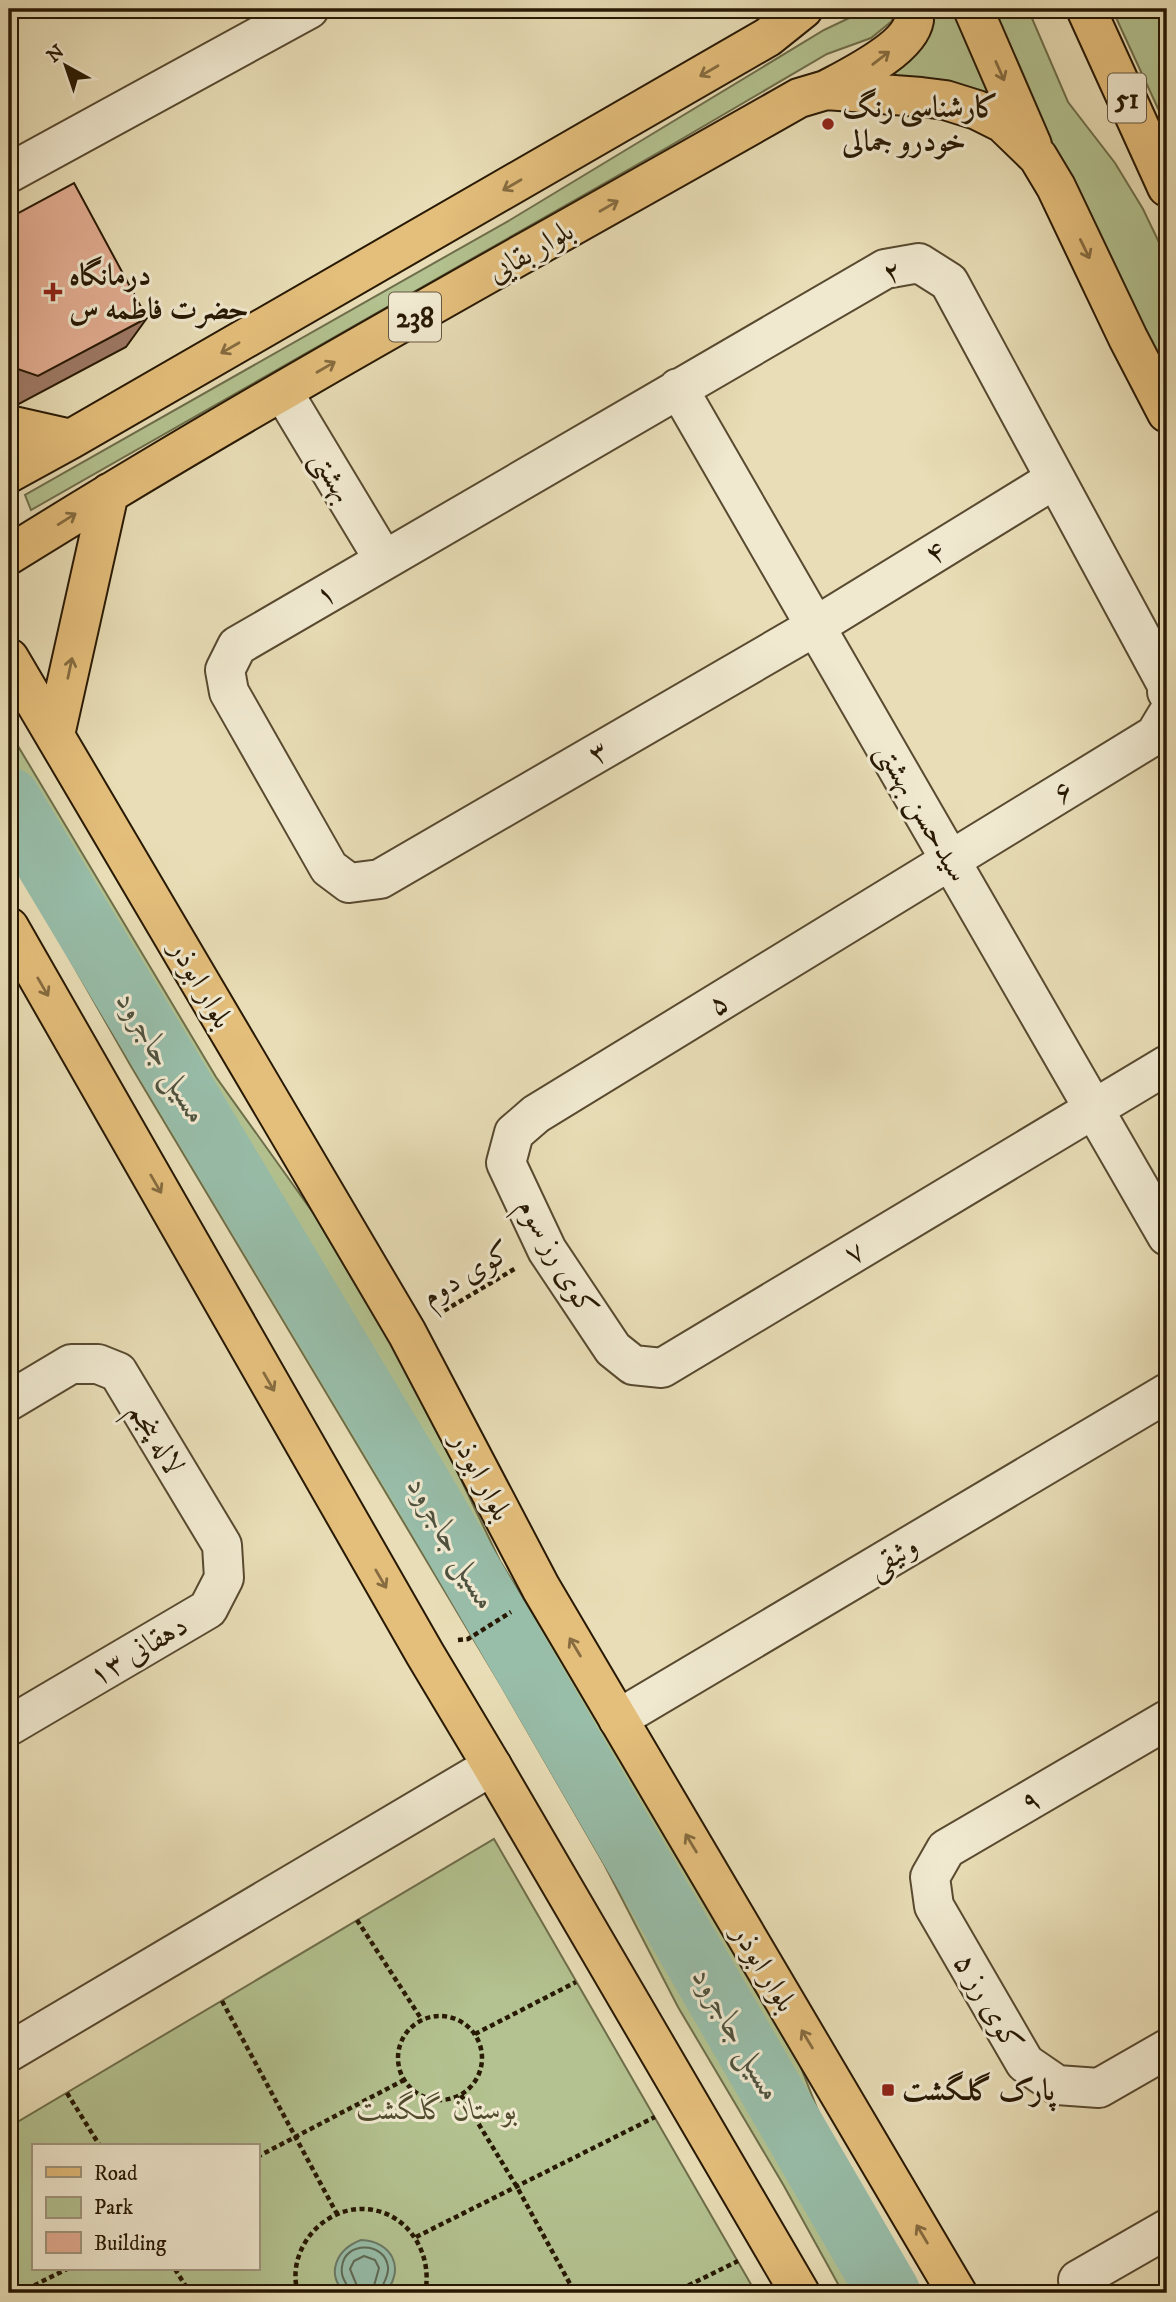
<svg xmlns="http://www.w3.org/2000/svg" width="1176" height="2302" font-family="'IM FELL DW Pica',Amiri,serif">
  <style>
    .green { fill: #b3c290; stroke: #6e6e4a; stroke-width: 2; fill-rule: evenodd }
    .water { fill: #98bda9; stroke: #6b7b67; stroke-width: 2 }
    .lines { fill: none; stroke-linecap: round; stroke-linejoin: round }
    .shore { stroke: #606b56; stroke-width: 2 }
    .river { stroke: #98bda9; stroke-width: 63 }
    .minor-casing { stroke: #584a30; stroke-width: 42 }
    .major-casing { stroke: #281904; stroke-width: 42 }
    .highway-casing { stroke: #281904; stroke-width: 42 }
    .path { stroke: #281904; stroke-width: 4.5; stroke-dasharray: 5 3.5; stroke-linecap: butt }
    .minor { stroke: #f0e9d0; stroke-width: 38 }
    .major { stroke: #e4be7b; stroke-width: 38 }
    .highway { stroke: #e4be7b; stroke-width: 38 }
    .shaded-wall { fill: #9f7a67; stroke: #281904; stroke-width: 2 }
    .building { fill: #e3ae93; stroke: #281904; stroke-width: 2 }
    .oneway { stroke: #866c40 }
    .poi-dot { fill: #8f2418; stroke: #f0e9d0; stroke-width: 2.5 }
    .labels { text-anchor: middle; stroke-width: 6; stroke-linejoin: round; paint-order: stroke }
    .shield { fill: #f0e9d0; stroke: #645741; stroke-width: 2 }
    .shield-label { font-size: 28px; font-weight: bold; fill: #281904 }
    .poi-label { font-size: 30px; font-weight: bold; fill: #281904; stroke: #f0e9d0; text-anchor: start }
    .street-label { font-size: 30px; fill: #281904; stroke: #f0e9d0 }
    .park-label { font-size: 30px; font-style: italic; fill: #524c2e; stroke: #f0e9d0 }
    .water-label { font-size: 32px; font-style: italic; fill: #4f523e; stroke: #f0e9d0 }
  </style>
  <rect width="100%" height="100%" fill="#e8ddb6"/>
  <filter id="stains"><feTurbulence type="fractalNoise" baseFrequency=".00286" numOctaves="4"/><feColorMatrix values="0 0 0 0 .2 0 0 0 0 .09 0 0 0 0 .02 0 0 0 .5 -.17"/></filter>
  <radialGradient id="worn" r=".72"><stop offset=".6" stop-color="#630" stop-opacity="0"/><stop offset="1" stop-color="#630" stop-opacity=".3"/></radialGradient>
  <path class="green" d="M868 9H889L894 12 892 21 871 38 827 54 668 147 31 510 25 495 510 220 824 30Z
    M927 9H955L991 98 878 82Z
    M989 9H1028L1068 102 1115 163 1143 209 1167 259V382L1005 50Z
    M1112 9H1167V128Z
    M9 731 216 1077 319 1221 419 1392 500 1561 780 2014 824 2126 921 2293H843L784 2186 678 2007 604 1864 502 1687 132 1068 9 853Z
    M494 1839 756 2293H9V2127ZM33 2146H257V2269H33Z"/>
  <path class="water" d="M361 2240C392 2241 406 2269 385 2293H345C325 2273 337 2249 361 2240Z"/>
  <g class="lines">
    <path class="shore" d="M350 2293C348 2284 340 2278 342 2267 344 2241 385 2241 388 2267 389 2277 382 2284 380 2293
      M358 2293 357 2286 350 2269 354 2261 364 2256 375 2260 379 2268 372 2293"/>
    <path class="river" d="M9 799 420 1485 889 2293"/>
    <g class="minor-casing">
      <path id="minor" d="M9 173 309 9
        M678 388 1167 1236
        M283 392 384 560
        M1055 479 816 626 380 879 349 883 329 868 229 692 225 670 237 646 885 269 919 263 949 282 1167 685V692
        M1167 715 1155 735 536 1114 514 1133 506 1163 547 1250 613 1349 633 1365 662 1368 1167 1065
        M9 1401 71 1364H98L118 1372 222 1545 224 1578 208 1609 9 1726
        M618 1719 1167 1393
        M1167 1720 946 1849 930 1877 934 1906 1025 2063 1057 2085 1099 2088 1167 2049
        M9 2052 492 1766
        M1078 2280 1167 2229"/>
    </g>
    <g class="major-casing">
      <path id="major" d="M973 9 1032 145
        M826 90C850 77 909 49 914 20 914 19 912 9 912 9
        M9 425 71 439
        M9 473 71 439 768 37 803 9
        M9 555C267 394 535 248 799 98L826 90 921 97 945 100 977 110 1003 123 1038 157 1056 187 1128 338 1167 413
        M9 658 407 1333 541 1588 957 2293
        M55 735 109 493
        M9 927 425 1654 492 1766 800 2293"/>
    </g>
    <g class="highway-casing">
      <path id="highway" d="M1086 9 1167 187"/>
    </g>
    <path class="path" d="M437 1315 516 1268
      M458 1640 468 1639 511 1612
      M357 1920 422 2020
      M222 2001 337 2214
      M398 2058a42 42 0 1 1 84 0a42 42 0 1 1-84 0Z
      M475 2034 576 1982
      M67 2093 100 2146
      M461 2095 517 2187 575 2293
      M257 2157 404 2080
      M416 2237 655 2117
      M175 2269 190 2293
      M19 2293 67 2269
      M298 2293C286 2254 318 2211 359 2209 405 2207 434 2252 425 2293
      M673 2293 738 2261"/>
    <use href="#minor" class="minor"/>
    <use href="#major" class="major"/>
    <use href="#highway" class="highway"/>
  </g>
  <path class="shaded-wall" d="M147 318 126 347 17 405 9 402V366Z"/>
  <path class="building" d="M74 183 147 318 38 376 9 366V218Z"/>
  <defs><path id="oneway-shaft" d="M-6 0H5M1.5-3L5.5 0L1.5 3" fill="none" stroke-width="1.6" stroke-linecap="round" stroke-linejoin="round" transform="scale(1.75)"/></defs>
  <g class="oneway">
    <use href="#oneway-shaft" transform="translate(881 58) rotate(-38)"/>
    <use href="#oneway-shaft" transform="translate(709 71) rotate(150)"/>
    <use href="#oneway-shaft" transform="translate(1000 71) rotate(66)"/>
    <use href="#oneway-shaft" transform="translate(512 185) rotate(150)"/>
    <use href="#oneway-shaft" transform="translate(609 206) rotate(-30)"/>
    <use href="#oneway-shaft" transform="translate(1085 249) rotate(64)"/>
    <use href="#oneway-shaft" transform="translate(230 348) rotate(150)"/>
    <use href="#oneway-shaft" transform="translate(326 367) rotate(-30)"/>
    <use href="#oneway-shaft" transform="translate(67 519) rotate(-32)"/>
    <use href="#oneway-shaft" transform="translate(70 668) rotate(-78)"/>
    <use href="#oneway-shaft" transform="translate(43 987) rotate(60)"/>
    <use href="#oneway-shaft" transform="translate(156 1184) rotate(60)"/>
    <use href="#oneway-shaft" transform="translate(269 1382) rotate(60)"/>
    <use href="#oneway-shaft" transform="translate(381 1579) rotate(60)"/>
    <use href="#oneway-shaft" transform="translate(575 1647) rotate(-121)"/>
    <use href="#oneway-shaft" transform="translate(691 1843) rotate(-121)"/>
    <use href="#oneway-shaft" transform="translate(807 2039) rotate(-121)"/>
    <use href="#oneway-shaft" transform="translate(922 2234) rotate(-121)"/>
  </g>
  <g class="poi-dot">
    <circle cx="828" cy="124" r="7"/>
    <path d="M49.5 281.5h7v7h7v7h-7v7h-7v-7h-7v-7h7z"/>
    <rect x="881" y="2083" width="14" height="14" rx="3.5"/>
  </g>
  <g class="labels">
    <g class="shield">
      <rect x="1108" y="73.5" width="38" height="49" rx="5"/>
      <rect x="389" y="292.5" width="52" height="49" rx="5"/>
    </g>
    <g class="shield-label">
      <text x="1127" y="108">51</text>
      <text x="415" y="327">238</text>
    </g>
    <g class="poi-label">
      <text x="842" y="117">کارشناسی رنگ<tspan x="842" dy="34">خودرو جمالی</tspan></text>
      <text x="69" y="285">درمانگاه<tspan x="69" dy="34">حضرت فاطمه س</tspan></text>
      <text x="902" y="2100">پارک گلگشت</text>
    </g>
    <g class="street-label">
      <text transform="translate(530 251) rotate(-30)" y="10">بلوار بقایی</text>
      <text transform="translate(892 271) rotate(-17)" y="10">۲</text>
      <text transform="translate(333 476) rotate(59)" y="10">بهشتی</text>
      <text transform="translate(935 552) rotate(-31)" y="10">۴</text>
      <text transform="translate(325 594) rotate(-30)" y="10">۱</text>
      <text transform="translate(598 752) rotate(-30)" y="10">۳</text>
      <text transform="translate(1063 791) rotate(-31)" y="10">۶</text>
      <text transform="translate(923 812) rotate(60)" y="10">سیدحسن بهشتی</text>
      <text transform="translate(202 984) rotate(60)" y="10">بلوار ابوذر</text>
      <text transform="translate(718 1003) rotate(-32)" y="10">۵</text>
      <text transform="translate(854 1252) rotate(-31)" y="10">۷</text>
      <text transform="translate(558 1257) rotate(60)" y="10">کوی رز سوم</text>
      <text transform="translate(466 1273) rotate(-31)" y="10">کوی دوم</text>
      <text transform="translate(157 1438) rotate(59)" y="10">لاله پنجم</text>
      <text transform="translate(482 1476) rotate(62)" y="10">بلوار ابوذر</text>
      <text transform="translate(892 1556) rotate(-31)" y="10">وثیقی</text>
      <text transform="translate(138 1650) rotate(-31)" y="10">دهقانی ۱۳</text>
      <text transform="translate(1030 1800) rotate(-30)" y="10">۹</text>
      <text transform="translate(765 1968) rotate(59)" y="10">بلوار ابوذر</text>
      <text transform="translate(989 2002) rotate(60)" y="10">کوی رز ۵</text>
    </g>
    <g class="park-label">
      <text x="437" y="2119">بوستان گلگشت</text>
    </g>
    <g class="water-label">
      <text transform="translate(163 1057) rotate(59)" y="11">مسیل جاجرود</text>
      <text transform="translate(453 1543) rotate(60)" y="11">مسیل جاجرود</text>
      <text transform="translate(738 2034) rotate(60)" y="11">مسیل جاجرود</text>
    </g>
  </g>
  <rect width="1176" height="2302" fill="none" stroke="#e8ddb6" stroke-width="35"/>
  <rect x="10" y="10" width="1155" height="2281" fill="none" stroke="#281904" stroke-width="3.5"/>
  <rect x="18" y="18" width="1141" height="2267" fill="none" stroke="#281904" stroke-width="2"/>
  <rect x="32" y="2144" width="228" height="126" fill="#f0e9d0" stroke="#a0967e" stroke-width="2"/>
  <rect x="46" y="2167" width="35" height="10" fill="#e4be7b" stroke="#a0967e" stroke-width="2"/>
  <text x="94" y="2180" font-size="21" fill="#281904">Road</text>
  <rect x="46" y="2197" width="35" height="21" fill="#b3c290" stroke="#a0967e" stroke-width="2"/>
  <text x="94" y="2214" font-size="21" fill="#281904">Park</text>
  <rect x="46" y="2232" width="35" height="21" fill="#e3ae93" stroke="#a0967e" stroke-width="2"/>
  <text x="94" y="2250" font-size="21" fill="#281904">Building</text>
  <g transform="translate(66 66) rotate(320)" stroke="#f0e9d0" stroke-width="5" paint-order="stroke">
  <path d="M0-5L12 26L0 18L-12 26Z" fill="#281904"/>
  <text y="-10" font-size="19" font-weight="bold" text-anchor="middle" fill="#281904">N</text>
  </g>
  <rect width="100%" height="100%" filter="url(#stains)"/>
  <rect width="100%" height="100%" fill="url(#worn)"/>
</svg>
